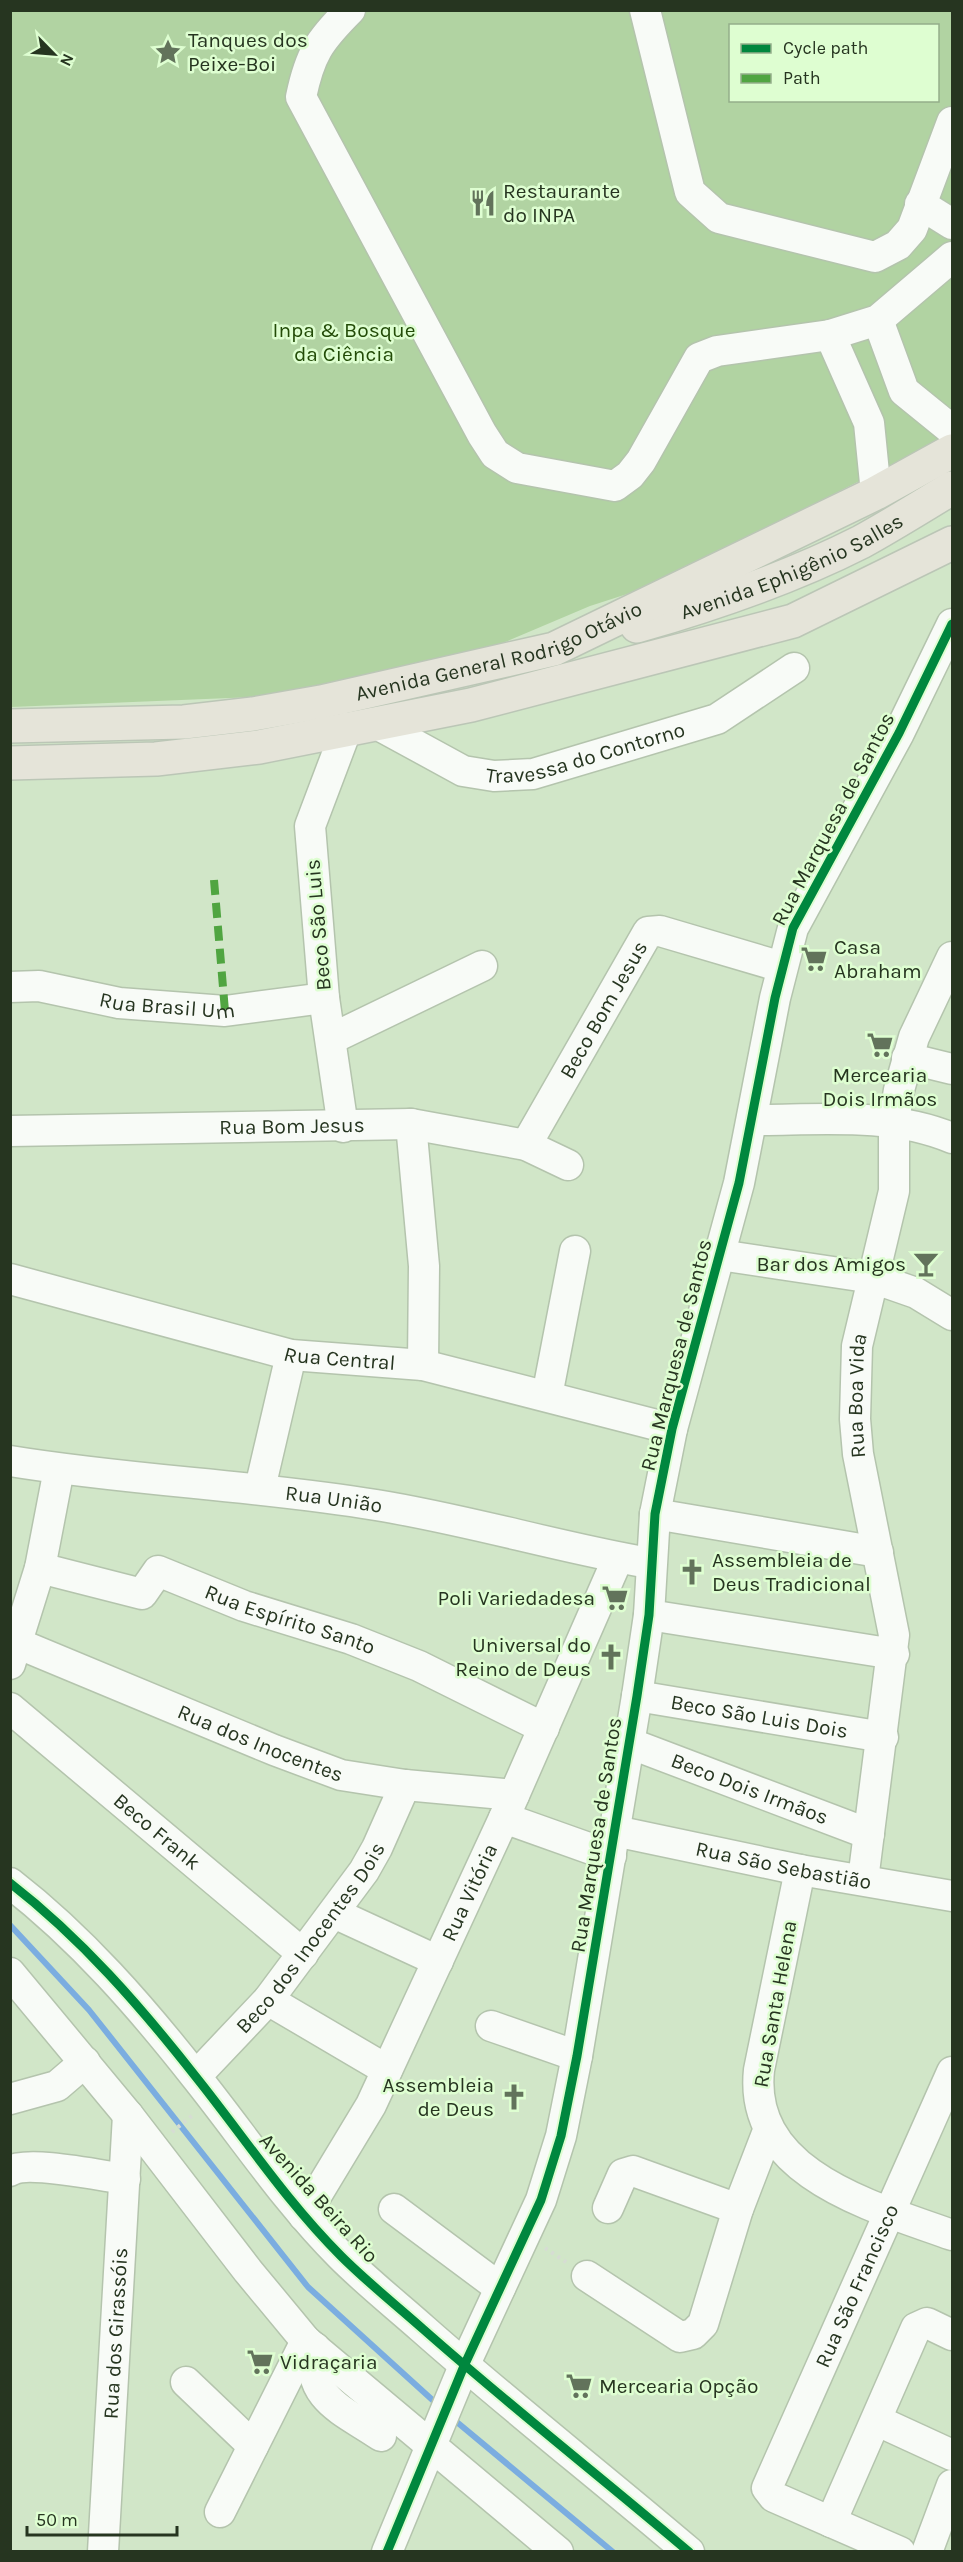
<svg xmlns="http://www.w3.org/2000/svg" width="963" height="2562" font-family="Karla,sans-serif">
  <style>
    .green { fill: #b1d3a2; fill-rule: evenodd }
    .lines { fill: none; stroke-linecap: round; stroke-linejoin: round }
    .stream { stroke: #7bade0; stroke-width: 6 }
    .minor-casing { stroke: #b4c4ad; stroke-width: 33 }
    .major-casing { stroke: #bbc6b6; stroke-width: 36 }
    .path { stroke: #d6ddd3; stroke-width: 4; stroke-dasharray: 3 4.5; stroke-linecap: butt }
    .minor { stroke: #f8fbf7; stroke-width: 30 }
    .major { stroke: #e5e4d9; stroke-width: 33 }
    .quiet { stroke: #50a541; stroke-width: 8; stroke-dasharray: 15 8; stroke-linecap: butt }
    .cycleway-casing { stroke: #defed1; stroke-width: 13 }
    .cycleway { stroke: #00873e; stroke-width: 9 }
    .labels { text-anchor: middle; stroke-width: 5; stroke-linejoin: round; paint-order: stroke }
    .poi-label { font-size: 21px; fill: #263520; stroke: #defed1; text-anchor: start }
    .park-label { font-size: 21px; fill: #224b07; stroke: #defed1 }
    .street-label { font-size: 21px; fill: #263520; stroke: #defed1 }
  </style>
  <rect width="100%" height="100%" fill="#d1e6c8"/>
  <path class="green" d="M10 11H952V434L655 585 590 606 498 645 377 677 254 697 11 707ZM730 26H938V100H730Z"/>
  <g class="lines">
    <path class="stream" d="M10 1925 89 2010 308 2287 438 2405
      M452 2418 613 2552"/>
    <g class="minor-casing">
      <g id="minor">
        <path d="M350 10C319 41 310 54 301 97L482 434 495 454 517 468 615 486 630 475 641 461 699 358 717 351 830 335 878 320 952 257"/>
        <path d="M645 10 690 192 719 218 875 257 898 245 912 229 952 122"/>
        <path d="M920 204 952 224"/>
        <path d="M878 320 904 391 952 430"/>
        <path d="M830 335 869 423 876 493"/>
        <path id="s1" d="M375 723 463 771 494 776 533 774 717 719 794 668"/>
        <path id="s2" d="M10 987 39 986 119 1003 225 1011 324 998"/>
        <path d="M331 1039 482 966"/>
        <path d="M907 1058 952 1069"/>
        <path d="M753 1120C819 1120 890 1112 952 1138"/>
        <path d="M411 1124 424 1266 423 1365"/>
        <path d="M343 1127 324 998 310 826 347 728"/>
        <path id="s3" d="M10 1131 411 1124 526 1145 568 1165"/>
        <path id="s4" d="M526 1145 648 932 660 931 782 967"/>
        <path d="M720 1255 873 1278 916 1293 952 1315"/>
        <path id="s5" d="M10 1279 291 1355 423 1365 672 1429"/>
        <path d="M547 1396 575 1251"/>
        <path id="s6" d="M10 1461C132 1481 255 1485 376 1505 464 1519 550 1545 638 1561"/>
        <path d="M260 1488 291 1355"/>
        <path d="M655 1514 878 1552"/>
        <path id="s7" d="M40 1568 142 1594 158 1571 244 1606 351 1639 419 1666 544 1728"/>
        <path d="M649 1615 894 1654"/>
        <path id="s8" d="M19 1644 274 1750 341 1775 405 1785 514 1795"/>
        <path d="M10 1664 40 1568 59 1469"/>
        <path id="s9" d="M637 1696 883 1737"/>
        <path id="s10" d="M10 1708 303 1954"/>
        <path id="s11" d="M629 1743 869 1834"/>
        <path d="M504 1818 611 1856"/>
        <path id="s12" d="M615 1831 800 1870 952 1896"/>
        <path d="M800 1870 759 2070C748 2175 875 2207 952 2235"/>
        <path id="s13" d="M863 1880 894 1635 858 1454 855 1419 857 1346 894 1191V1121L899 1090 914 1037 952 957"/>
        <path d="M10 1883C81 1938 141 2007 196 2077 244 2137 286 2201 341 2256 367 2282 396 2305 423 2329 510 2406 601 2477 689 2552"/>
        <path d="M334 1913 438 1961"/>
        <path d="M10 1973 128 2115 248 2271 306 2341 558 2552"/>
        <path d="M268 2000 387 2070"/>
        <path d="M491 2026 577 2056"/>
        <path id="s14" d="M196 2076 268 2000 364 1871 377 1848 405 1785"/>
        <path d="M10 2099 57 2086 85 2062"/>
        <path d="M10 2171C27 2160 102 2176 125 2179"/>
        <path d="M608 2208 623 2174 633 2171 738 2209"/>
        <path d="M394 2209 500 2288"/>
        <path id="s15" d="M304 2216 371 2105 504 1818 618 1558"/>
        <path d="M587 2276 680 2337 693 2334 703 2324 738 2209 768 2131"/>
        <path d="M315 2348C305 2399 345 2411 381 2436"/>
        <path d="M186 2382 253 2446"/>
        <path d="M878 2421 952 2455"/>
        <path d="M220 2512 306 2341"/>
        <path d="M831 2522 916 2328 927 2323 952 2335"/>
        <path id="s16" d="M103 2552 128 2115"/>
        <path d="M387 2552 464 2366 541 2200 561 2136 577 2056 637 1696 649 1615 655 1514 672 1429 739 1183 775 998 793 928 899 733 952 624"/>
        <path id="s17" d="M900 2552 774 2497 767 2488 952 2072"/>
        <path d="M927 2552 952 2485"/>
      </g>
    </g>
    <g class="major-casing">
      <g id="major">
        <path id="s18" d="M637 626C714 604 790 578 861 542 892 525 922 506 952 488"/>
        <path id="s19" d="M10 726 184 722 253 714 321 702 554 649 876 493 952 451"/>
        <path d="M10 763 156 759 259 747 471 705 793 621 952 543"/>
      </g>
    </g>
    <path class="path" d="M172 2132 194 2114
      M545 2248 569 2264"/>
    <use href="#minor" class="minor"/>
    <use href="#major" class="major"/>
    <path class="quiet" d="M214 880 225 1011"/>
    <g class="cycleway-casing">
      <path id="cycleway" d="M10 1883C81 1938 141 2007 196 2077 244 2137 286 2201 341 2256 367 2282 396 2305 423 2329 510 2406 601 2477 689 2552
        M387 2552 464 2366 541 2200 561 2136 577 2056 637 1696 649 1615 655 1514 672 1429 739 1183 775 998 793 928 899 733 952 624"/>
    </g>
    <use href="#cycleway" class="cycleway"/>
  </g>
  <defs>
    <g id="sight-bare" transform="scale(2.07)"><path d="M0-6L1.8-2.2L6-1.7L2.9 1.2L3.7 5.4L0 3.3L-3.7 5.4L-2.9 1.2L-6-1.7L-1.8-2.2Z" fill="#62735b" stroke="#defed1" stroke-width="2.5" paint-order="stroke"/></g>
    <g id="restaurant-bare" transform="scale(2.07)"><path d="M-5-6h1v4h1v-4h1v4h1v-4h1v5L-1.5 .5V6h-2V.5L-5-1ZM5-6V6H3V1.5H1.5Q1.5-4 5-6Z" fill="#62735b" stroke="#defed1" stroke-width="2.5" paint-order="stroke"/></g>
    <g id="supermarket-bare" transform="scale(2.07)"><path d="M-6-5.5h2.5l.6 2H6L4.5 2H-2.5L-4.4-4H-6ZM-1.5 3.2a1.3 1.3 0 1 0 .1 0ZM3 3.2a1.3 1.3 0 1 0 .1 0Z" fill="#62735b" stroke="#defed1" stroke-width="2.5" paint-order="stroke"/></g>
    <g id="bar-bare" transform="scale(2.07)"><path d="M-6-5H6L.8 .8V4.5H3.5V6h-7V4.5H-.8V.8Z" fill="#62735b" stroke="#defed1" stroke-width="2.5" paint-order="stroke"/></g>
    <g id="church-bare" transform="scale(2.07)"><path d="M-1.2-6h2.4v3.5h3.3v2.4h-3.3V6h-2.4V-.1h-3.3v-2.4h3.3Z" fill="#62735b" stroke="#defed1" stroke-width="2.5" paint-order="stroke"/></g>
  </defs>
  <g fill-rule="evenodd">
    <use href="#sight-bare" x="168" y="52"/>
    <use href="#restaurant-bare" x="483" y="203"/>
    <use href="#supermarket-bare" x="814" y="959"/>
    <use href="#supermarket-bare" x="880" y="1045"/>
    <use href="#bar-bare" x="926" y="1264"/>
    <use href="#church-bare" x="692" y="1572"/>
    <use href="#supermarket-bare" x="615" y="1598"/>
    <use href="#church-bare" x="611" y="1657"/>
    <use href="#church-bare" x="514" y="2097"/>
    <use href="#supermarket-bare" x="260" y="2362"/>
    <use href="#supermarket-bare" x="579" y="2386"/>
  </g>
  <g class="labels">
    <g class="poi-label">
      <text x="188" y="47">Tanques dos<tspan x="188" dy="24">Peixe-Boi</tspan></text>
      <text x="503" y="198">Restaurante<tspan x="503" dy="24">do INPA</tspan></text>
      <text x="834" y="954">Casa<tspan x="834" dy="24">Abraham</tspan></text>
      <text x="880" y="1082" text-anchor="middle">Mercearia<tspan x="880" dy="24">Dois Irmãos</tspan></text>
      <text x="906" y="1271" text-anchor="end">Bar dos Amigos</text>
      <text x="712" y="1567">Assembleia de<tspan x="712" dy="24">Deus Tradicional</tspan></text>
      <text x="595" y="1605" text-anchor="end">Poli Variedadesa</text>
      <text x="591" y="1652" text-anchor="end">Universal do<tspan x="591" dy="24">Reino de Deus</tspan></text>
      <text x="494" y="2092" text-anchor="end">Assembleia<tspan x="494" dy="24">de Deus</tspan></text>
      <text x="280" y="2369">Vidraçaria</text>
      <text x="599" y="2393">Mercearia Opção</text>
    </g>
    <g class="park-label">
      <text x="344" y="337">Inpa &amp; Bosque<tspan x="344" dy="24">da Ciência</tspan></text>
    </g>
    <g class="street-label">
      <text dy="7" stroke="none"><textPath href="#s18" startOffset="166">Avenida Ephigênio Salles</textPath></text>
      <text dy="7" stroke="none"><textPath href="#s19" startOffset="498">Avenida General Rodrigo Otávio</textPath></text>
      <text dy="7" stroke="none"><textPath href="#s1" startOffset="226">Travessa do Contorno</textPath></text>
      <text transform="translate(833 819) rotate(-62)" y="7">Rua Marquesa de Santos</text>
      <text transform="translate(318 925) rotate(-95)" y="7">Beco São Luis</text>
      <text dy="7" stroke="none"><textPath href="#s2" startOffset="159">Rua Brasil Um</textPath></text>
      <text dy="7" stroke="none"><textPath href="#s4" startOffset="156">Beco Bom Jesus</textPath></text>
      <text dy="7" stroke="none"><textPath href="#s3" startOffset="282">Rua Bom Jesus</textPath></text>
      <text transform="translate(676 1355) rotate(-76)" y="7">Rua Marquesa de Santos</text>
      <text dy="7" stroke="none"><textPath href="#s5" startOffset="340">Rua Central</textPath></text>
      <text dy="7" stroke="none"><textPath href="#s13" startOffset="490">Rua Boa Vida</textPath></text>
      <text dy="7" stroke="none"><textPath href="#s6" startOffset="326">Rua União</textPath></text>
      <text dy="7" stroke="none"><textPath href="#s7" startOffset="274">Rua Espírito Santo</textPath></text>
      <text dy="7" stroke="none"><textPath href="#s9" startOffset="124">Beco São Luis Dois</textPath></text>
      <text dy="7" stroke="none"><textPath href="#s8" startOffset="261">Rua dos Inocentes</textPath></text>
      <text dy="7" stroke="none"><textPath href="#s11" startOffset="129">Beco Dois Irmãos</textPath></text>
      <text dy="7" stroke="none"><textPath href="#s10" startOffset="192">Beco Frank</textPath></text>
      <text transform="translate(596 1835) rotate(-81)" y="7">Rua Marquesa de Santos</text>
      <text dy="7" stroke="none"><textPath href="#s12" startOffset="172">Rua São Sebastião</textPath></text>
      <text dy="7" stroke="none"><textPath href="#s15" startOffset="364">Rua Vitória</textPath></text>
      <text dy="7" stroke="none"><textPath href="#s14" startOffset="180">Beco dos Inocentes Dois</textPath></text>
      <text transform="translate(775 2004) rotate(-80)" y="7">Rua Santa Helena</text>
      <text transform="translate(319 2198) rotate(48)" y="7">Avenida Beira Rio</text>
      <text dy="7" stroke="none"><textPath href="#s17" startOffset="370">Rua São Francisco</textPath></text>
      <text dy="7" stroke="none"><textPath href="#s16" startOffset="219">Rua dos Girassóis</textPath></text>
    </g>
  </g>
  <rect width="963" height="2562" fill="none" stroke="#263520" stroke-width="24"/>
  <rect x="729" y="24" width="210" height="78" fill="#defed1" stroke="#94ae8a" stroke-width="1.5"/>
  <rect x="741" y="44" width="30" height="9" fill="#00873e" stroke="#94ae8a" stroke-width="1.5"/>
  <text x="783" y="54" font-size="18" fill="#263520">Cycle path</text>
  <rect x="741" y="74" width="30" height="9" fill="#50a541" stroke="#94ae8a" stroke-width="1.5"/>
  <text x="783" y="84" font-size="18" fill="#263520">Path</text>
  <g transform="translate(54 54) rotate(115)" stroke="#defed1" stroke-width="4.5" paint-order="stroke">
  <path d="M0-4.5L10 22L0 15L-10 22Z" fill="#263520"/>
  <text y="-9" font-size="16" font-weight="bold" text-anchor="middle" fill="#263520">N</text>
  </g>
  <path d="M27 2526v9h150v-9" fill="none" stroke="#263520" stroke-width="3"/>
  <text x="36" y="2526" font-size="18" fill="#263520" stroke="#defed1" stroke-width="4.5" paint-order="stroke">50 m</text>
</svg>
